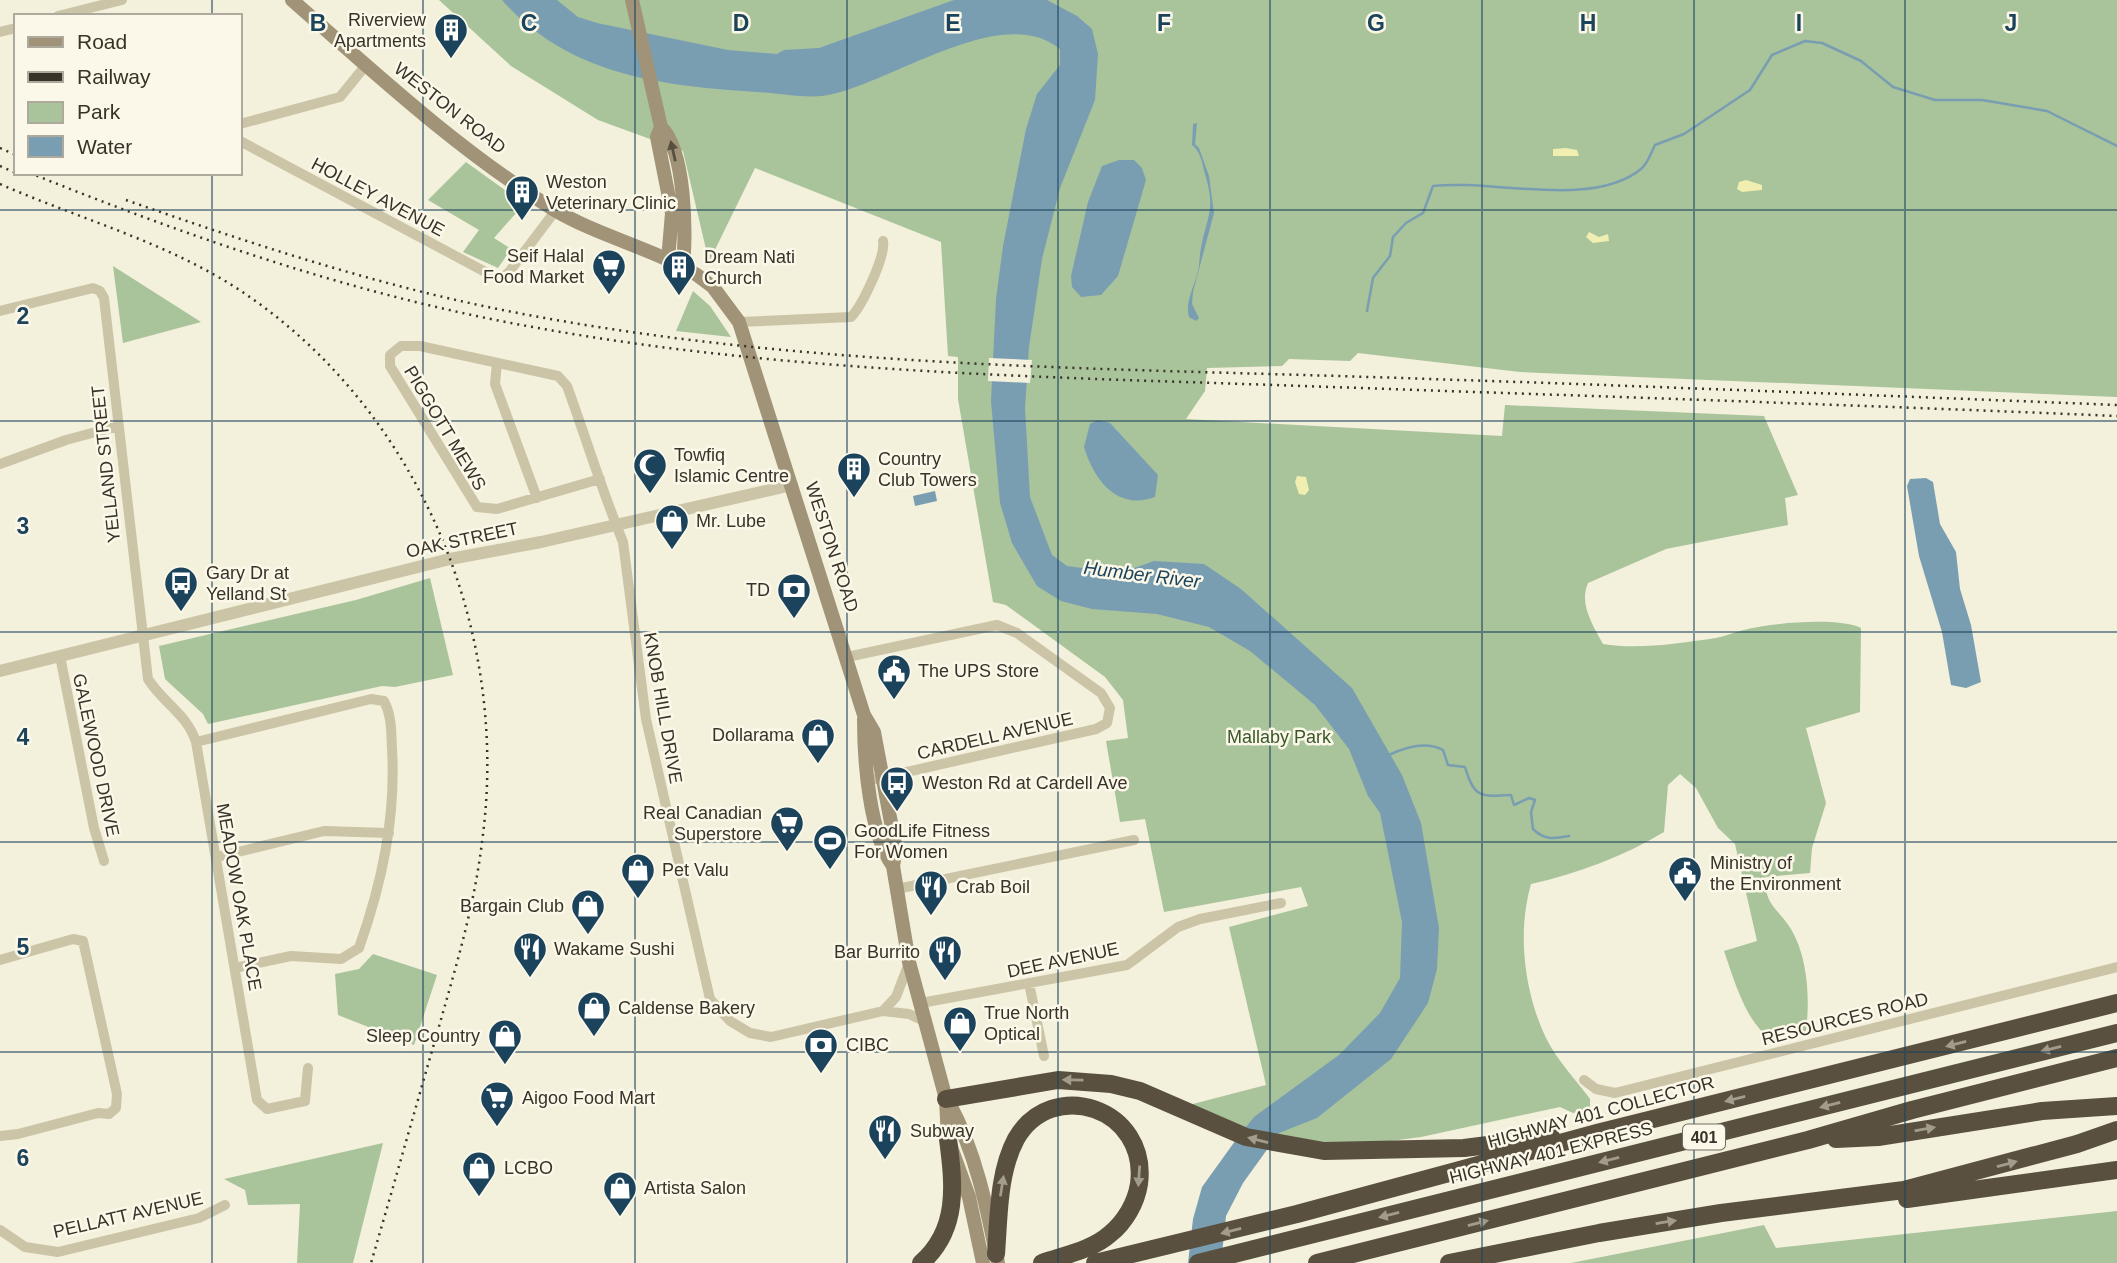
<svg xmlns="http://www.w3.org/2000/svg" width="2117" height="1263" font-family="Helvetica,sans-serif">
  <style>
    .green { fill: #a9c39b }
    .sand { fill: #f0efb1 }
    .water { fill: #799eb2 }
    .pier { fill: #f3f0dc }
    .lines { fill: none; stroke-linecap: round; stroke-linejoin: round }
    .stream { stroke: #799eb2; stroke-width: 2.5 }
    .minor { stroke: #ccc4a7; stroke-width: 10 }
    .tertiary { stroke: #ccc4a7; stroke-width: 12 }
    .secondary { stroke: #a09378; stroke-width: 14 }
    .motorway { stroke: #5a503f; stroke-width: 18 }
    .rail { stroke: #383228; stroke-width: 2.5; stroke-dasharray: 2 5; stroke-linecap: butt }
    .oneway { fill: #574f40 }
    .oneway2 { fill: #a29c8c }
    .grid { fill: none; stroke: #1b435c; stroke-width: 2; stroke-opacity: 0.55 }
    .labels { text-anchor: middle; stroke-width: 5; stroke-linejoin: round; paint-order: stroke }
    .shield { fill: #fbf8e9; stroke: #726d62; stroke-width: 2 }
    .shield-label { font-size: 16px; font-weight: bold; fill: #383228 }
    .poi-label { font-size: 18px; fill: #383228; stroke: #fbf8e9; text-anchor: start }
    .street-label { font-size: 18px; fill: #383228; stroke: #fbf8e9 }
    .park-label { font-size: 18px; fill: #39582a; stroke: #fbf8e9 }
    .water-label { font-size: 19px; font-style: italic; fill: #1b435c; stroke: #fbf8e9 }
    .grid-label { font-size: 23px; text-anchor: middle; font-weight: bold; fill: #1b435c; stroke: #fbf8e9; stroke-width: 5; stroke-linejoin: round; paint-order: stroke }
  </style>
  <rect width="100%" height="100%" fill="#f3f0dc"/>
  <path class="green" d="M439 0H2117V397L1520 372 1358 353 1350 361 1289 359 1282 366 1207 368 1205 391 1186 419 1502 436 1505 405 1764 416 1798 495 1785 498 1788 525 1666 549 1588 583C1579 604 1592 624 1603 644 1638 650 1681 643 1716 638 1727 636 1737 631 1748 629 1773 623 1838 617 1861 628L1860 712 1806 728 1826 803 1812 848 1810 873 1765 877C1765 906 1777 907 1791 929 1808 958 1810 999 1806 1031 1758 1070 1736 984 1724 951L1757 941 1735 844 1718 828 1696 788 1680 774 1668 785 1664 832C1622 857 1579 873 1531 884 1517 932 1524 992 1546 1038 1556 1059 1576 1080 1590 1099V1109L1573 1113 1560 1107 1421 1137 1344 1147 1281 1145 1189 1105 1266 1085 1229 927 1308 906 1301 887 1164 912 1145 819 1120 822 1106 741 1128 738 1123 700 1105 677 1006 605 993 602 958 399V357L948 356 941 242 755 168 709 262 683 151 598 120 511 66Z
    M466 162 524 204 494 238 511 249 498 268 463 252 479 230 428 200Z
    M113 266 201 322 123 343Z
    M693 291 710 306 731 337 676 331Z
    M430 578 453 675 395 687 382 686 208 724 203 714 165 679 159 646 356 600Z
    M373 954 437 975 414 1045 338 1015 335 974 359 969Z
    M383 1143 353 1263H297L300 1204 248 1205 245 1190 224 1179Z
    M2117 1211V1263H1571L1764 1225 1776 1248Z"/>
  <path class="sand" d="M1566 148 1577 150 1579 156H1553V149Z
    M1746 180 1762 185V190L1742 192 1737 189 1739 182Z
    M1589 232 1599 237 1608 234 1609 241 1593 243 1586 237Z
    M1297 476 1306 477 1309 490 1305 495 1299 494 1295 482Z"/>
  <path class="water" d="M502 0H557L578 17 597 23 728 50 777 54 784 50 819 48 954 0H1047L1077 16 1092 29 1098 54 1095 100 1060 188 1042 259 1029 347 1025 408 1030 497 1052 555 1067 566 1120 573 1154 561 1204 564 1241 589 1352 688 1402 775 1421 823 1439 928 1437 969 1428 1003 1391 1059 1317 1118 1279 1133 1243 1183 1226 1216 1221 1263H1188L1193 1219 1202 1187 1238 1137 1254 1117 1339 1055 1380 1013 1400 978 1402 922 1380 813 1368 796 1349 749 1315 705 1250 651 1209 627 1157 614 1092 609 1061 601 1037 586 1012 543 1000 503 991 401 996 299 1003 246 1026 129 1037 94 1060 65V49C1001 0 887 87 822 96 802 98 778 93 758 92 663 86 569 76 502 0Z
    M1197 123 1195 144 1199 148 1209 176 1214 213 1193 292 1192 304 1199 318 1196 321 1189 317C1185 303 1193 289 1197 275 1200 266 1199 257 1201 248 1207 215 1216 211 1205 174 1202 163 1201 152 1192 145L1193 124Z
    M1119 160H1134L1142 168 1146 180 1118 276 1101 295 1081 297 1072 287 1071 276 1088 202 1102 166Z
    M1098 420 1110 423 1158 475 1155 497C1117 511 1094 480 1084 447L1090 424Z
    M1926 478 1933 482 1940 524 1956 552 1960 589 1971 625 1981 682 1966 688 1951 685 1942 632 1919 556 1907 486 1910 479Z
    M935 491 937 501 915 506 913 496Z"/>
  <path class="pier" d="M989 358 1032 360 1030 383 988 381Z"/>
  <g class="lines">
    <path class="stream" d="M1367 311 1373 278 1390 256 1393 237 1406 223 1423 213 1433 186C1492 179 1592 209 1641 169 1648 163 1651 153 1655 145L1684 134 1750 90 1772 55 1805 41 1822 43 1861 61 1893 87 1935 100H1982L2047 111 2117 146
      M1389 755C1406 747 1426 741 1443 750L1448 765 1465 767C1474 798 1481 797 1511 795L1514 805 1529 798 1535 800 1531 812 1533 829C1544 840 1553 839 1569 836"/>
    <path class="minor" d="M58 16 122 0
      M0 32 16 28
      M240 124 340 97 366 65
      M240 141 491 275 502 278 509 272 556 210
      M0 311 93 288 100 291 104 298 148 679C163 703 187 714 196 742L257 1100 267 1109 305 1101 308 1068
      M739 322 851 317C862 306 886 256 883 241
      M497 363 495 384 537 498
      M0 464 66 440 118 426
      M600 479 497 509 477 507 390 366V355L401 346H420L558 376 567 386C586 438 602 491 623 542L646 719 710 999 730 1021 750 1033 771 1037 883 1011 909 1014 926 1022
      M60 656 94 828 104 861
      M847 657 997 625 1017 633 1101 693 1110 708 1107 723 1096 729 876 779
      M196 742 371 699 384 701C392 716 391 731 392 748 396 818 382 883 359 948L341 959 291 956 235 968
      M217 857 324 831 389 833
      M897 889 1134 840
      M0 960 73 939 83 941 117 1094 116 1108 109 1114 98 1113 18 1134 0 1136
      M1029 983 1044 1056
      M921 1003 1127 965 1178 927 1200 919 1281 903
      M883 1011 896 997 909 963
      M1584 1080 1596 1089 1615 1093 2117 967
      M0 1230 25 1247 58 1252 199 1218 225 1205"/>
    <path class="tertiary" d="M0 671 450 559 541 542 792 485"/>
    <path class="secondary" d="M292 0C375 73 458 150 553 209 598 236 652 248 697 275L713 287 739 322 864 715 874 732 896 849 893 866 909 962 946 1099 948 1139 969 1197 983 1263
      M632 0 661 127C686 151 686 233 683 267
      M661 127 657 137 672 213 668 260
      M864 719C864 760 869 833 893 866
      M949 1103C976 1152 987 1208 998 1263"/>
    <path class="motorway" d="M946 1099 1058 1080 1111 1084 1140 1091 1246 1137 1324 1151 1464 1148 1551 1137
      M1836 1139 1878 1137 2042 1111 2117 1106
      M1907 1199 2117 1170
      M996 1254C999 1216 998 1173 1016 1139 1052 1076 1149 1108 1139 1184 1136 1203 1125 1222 1110 1234 1092 1250 1065 1255 1042 1263
      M921 1263C959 1230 954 1185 948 1139
      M1095 1263 1297 1214 1597 1133 2117 1003
      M1198 1263 2117 1033
      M1317 1263 1808 1140 1912 1110 2117 1058
      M1449 1263 1599 1233 1721 1213 1904 1190 2077 1144 2117 1130"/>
    <path class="rail" d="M0 148 16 155
      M0 166 16 173
      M30 173C191 238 357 295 527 326 792 375 1063 377 1331 387 1593 396 1855 405 2117 416
      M0 184C82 220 170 243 244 293 420 412 511 633 482 842 474 909 454 973 436 1037 414 1113 393 1188 371 1263
      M126 200C260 247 395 291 534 316 809 367 1091 368 1370 377 1619 385 1868 395 2117 405"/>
  </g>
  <defs><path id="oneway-solid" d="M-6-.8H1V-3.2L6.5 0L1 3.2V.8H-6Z" transform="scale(1.75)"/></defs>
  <use class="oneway" href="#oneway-solid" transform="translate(673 151) rotate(-103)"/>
  <g class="oneway2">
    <use href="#oneway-solid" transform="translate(1956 1044) rotate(166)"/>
    <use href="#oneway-solid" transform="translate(2051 1049) rotate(166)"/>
    <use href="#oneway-solid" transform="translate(1073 1080) rotate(-179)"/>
    <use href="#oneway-solid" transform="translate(1735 1099) rotate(166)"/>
    <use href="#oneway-solid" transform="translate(1830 1105) rotate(166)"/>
    <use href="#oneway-solid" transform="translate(1925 1129) rotate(-10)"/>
    <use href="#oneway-solid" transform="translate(1258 1140) rotate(-166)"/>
    <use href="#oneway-solid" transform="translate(1609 1160) rotate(166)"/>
    <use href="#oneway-solid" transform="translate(2007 1164) rotate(-15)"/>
    <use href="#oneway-solid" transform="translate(1139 1176) rotate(94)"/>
    <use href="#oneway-solid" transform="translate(1002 1186) rotate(-81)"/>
    <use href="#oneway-solid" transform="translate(1389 1215) rotate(166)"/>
    <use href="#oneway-solid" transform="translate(1666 1222) rotate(-9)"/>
    <use href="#oneway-solid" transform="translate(1478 1223) rotate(-14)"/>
    <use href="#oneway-solid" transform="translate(1231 1231) rotate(166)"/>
  </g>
  <path class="grid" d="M212 0V16M423 0V1263M635 0V1263M847 0V1263M1058 0V1263M1270 0V1263M1482 0V1263M1694 0V1263M1905 0V1263M212 173V1263M0 210H2117M0 421H2117M0 632H2117M0 842H2117M0 1052H2117"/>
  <defs>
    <g id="building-pin" transform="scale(1.75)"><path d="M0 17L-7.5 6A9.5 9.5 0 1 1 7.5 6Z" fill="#1b435c" stroke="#fbf8e9"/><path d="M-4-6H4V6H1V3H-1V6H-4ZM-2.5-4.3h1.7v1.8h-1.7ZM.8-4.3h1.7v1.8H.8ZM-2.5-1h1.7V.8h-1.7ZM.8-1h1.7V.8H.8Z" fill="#fff"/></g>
    <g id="supermarket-pin" transform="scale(1.75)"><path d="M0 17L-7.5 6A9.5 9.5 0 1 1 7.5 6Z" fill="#1b435c" stroke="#fbf8e9"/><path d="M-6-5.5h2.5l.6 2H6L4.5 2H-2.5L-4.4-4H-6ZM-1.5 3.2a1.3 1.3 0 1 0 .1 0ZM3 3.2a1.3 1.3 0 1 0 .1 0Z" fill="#fff"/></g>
    <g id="mosque-pin" transform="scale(1.75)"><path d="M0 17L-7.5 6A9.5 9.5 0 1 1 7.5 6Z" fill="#1b435c" stroke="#fbf8e9"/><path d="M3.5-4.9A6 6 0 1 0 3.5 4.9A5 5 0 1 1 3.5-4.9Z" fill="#fff"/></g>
    <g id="shop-pin" transform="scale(1.75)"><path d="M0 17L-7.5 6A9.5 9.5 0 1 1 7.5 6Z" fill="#1b435c" stroke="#fbf8e9"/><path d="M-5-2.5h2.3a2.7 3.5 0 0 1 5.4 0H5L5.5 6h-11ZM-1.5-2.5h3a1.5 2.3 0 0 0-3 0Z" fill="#fff"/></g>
    <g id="bus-pin" transform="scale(1.75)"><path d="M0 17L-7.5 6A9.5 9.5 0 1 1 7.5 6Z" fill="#1b435c" stroke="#fbf8e9"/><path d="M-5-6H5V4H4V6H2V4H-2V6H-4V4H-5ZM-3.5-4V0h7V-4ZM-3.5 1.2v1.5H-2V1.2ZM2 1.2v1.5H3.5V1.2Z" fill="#fff"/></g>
    <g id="bank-pin" transform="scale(1.75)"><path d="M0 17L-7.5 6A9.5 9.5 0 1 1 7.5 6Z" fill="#1b435c" stroke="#fbf8e9"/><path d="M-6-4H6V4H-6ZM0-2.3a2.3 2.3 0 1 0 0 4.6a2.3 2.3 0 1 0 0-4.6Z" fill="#fff"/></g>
    <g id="civic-pin" transform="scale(1.75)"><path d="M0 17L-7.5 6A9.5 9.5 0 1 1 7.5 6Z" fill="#1b435c" stroke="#fbf8e9"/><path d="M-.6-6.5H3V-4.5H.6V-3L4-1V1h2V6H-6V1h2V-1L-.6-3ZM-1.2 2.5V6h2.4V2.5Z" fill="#fff"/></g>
    <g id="stadium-pin" transform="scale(1.75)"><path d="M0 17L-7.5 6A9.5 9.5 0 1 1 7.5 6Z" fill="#1b435c" stroke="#fbf8e9"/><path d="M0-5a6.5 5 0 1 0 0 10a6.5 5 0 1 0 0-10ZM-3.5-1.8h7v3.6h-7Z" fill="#fff"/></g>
    <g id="restaurant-pin" transform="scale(1.75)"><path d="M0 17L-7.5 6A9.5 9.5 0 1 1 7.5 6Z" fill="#1b435c" stroke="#fbf8e9"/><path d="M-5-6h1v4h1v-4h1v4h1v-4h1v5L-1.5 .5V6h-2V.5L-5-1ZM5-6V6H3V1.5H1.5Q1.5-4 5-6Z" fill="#fff"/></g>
  </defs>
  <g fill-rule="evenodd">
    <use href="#building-pin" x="451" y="30"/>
    <use href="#building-pin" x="522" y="192"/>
    <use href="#supermarket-pin" x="609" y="266"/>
    <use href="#building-pin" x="679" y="267"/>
    <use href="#mosque-pin" x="650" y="465"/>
    <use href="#building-pin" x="854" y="469"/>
    <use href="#shop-pin" x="672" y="521"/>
    <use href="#bus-pin" x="181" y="583"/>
    <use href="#bank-pin" x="794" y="590"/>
    <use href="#civic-pin" x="894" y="671"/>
    <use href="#shop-pin" x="818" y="735"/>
    <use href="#bus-pin" x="897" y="783"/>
    <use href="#supermarket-pin" x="787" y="823"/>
    <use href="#stadium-pin" x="830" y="841"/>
    <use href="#shop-pin" x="638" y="870"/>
    <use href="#civic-pin" x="1685" y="873"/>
    <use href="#restaurant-pin" x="931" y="887"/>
    <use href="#shop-pin" x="588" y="906"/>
    <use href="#restaurant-pin" x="530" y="949"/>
    <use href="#restaurant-pin" x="945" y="952"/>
    <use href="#shop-pin" x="594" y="1008"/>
    <use href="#shop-pin" x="960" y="1023"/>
    <use href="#shop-pin" x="505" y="1036"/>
    <use href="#bank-pin" x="821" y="1045"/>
    <use href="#supermarket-pin" x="497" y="1098"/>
    <use href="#restaurant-pin" x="885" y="1131"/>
    <use href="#shop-pin" x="479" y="1168"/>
    <use href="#shop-pin" x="620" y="1188"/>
  </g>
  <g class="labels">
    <rect class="shield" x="1683" y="1124.5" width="42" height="25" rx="5"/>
    <g class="shield-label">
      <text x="1704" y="1143">401</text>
    </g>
    <g class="poi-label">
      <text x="426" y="26" text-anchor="end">Riverview<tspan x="426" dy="21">Apartments</tspan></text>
      <text x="546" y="188">Weston<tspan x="546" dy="21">Veterinary Clinic</tspan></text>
      <text x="584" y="262" text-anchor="end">Seif Halal<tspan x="584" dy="21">Food Market</tspan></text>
      <text x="704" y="263">Dream Nati<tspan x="704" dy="21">Church</tspan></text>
      <text x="674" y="461">Towfiq<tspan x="674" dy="21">Islamic Centre</tspan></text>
      <text x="878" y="465">Country<tspan x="878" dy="21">Club Towers</tspan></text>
      <text x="696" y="527">Mr. Lube</text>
      <text x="206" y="579">Gary Dr at<tspan x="206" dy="21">Yelland St</tspan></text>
      <text x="770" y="596" text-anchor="end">TD</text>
      <text x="918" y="677">The UPS Store</text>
      <text x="794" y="741" text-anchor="end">Dollarama</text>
      <text x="922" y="789">Weston Rd at Cardell Ave</text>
      <text x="762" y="819" text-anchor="end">Real Canadian<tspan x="762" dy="21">Superstore</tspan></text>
      <text x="854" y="837">GoodLife Fitness<tspan x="854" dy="21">For Women</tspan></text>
      <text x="1710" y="869">Ministry of<tspan x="1710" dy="21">the Environment</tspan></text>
      <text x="662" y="876">Pet Valu</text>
      <text x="956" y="893">Crab Boil</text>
      <text x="564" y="912" text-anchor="end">Bargain Club</text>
      <text x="554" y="955">Wakame Sushi</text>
      <text x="920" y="958" text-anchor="end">Bar Burrito</text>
      <text x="618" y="1014">Caldense Bakery</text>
      <text x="984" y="1019">True North<tspan x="984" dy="21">Optical</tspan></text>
      <text x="480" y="1042" text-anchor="end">Sleep Country</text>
      <text x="846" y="1051">CIBC</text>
      <text x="522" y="1104">Aigoo Food Mart</text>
      <text x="910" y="1137">Subway</text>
      <text x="504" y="1174">LCBO</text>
      <text x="644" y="1194">Artista Salon</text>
    </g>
    <g class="street-label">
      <text transform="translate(450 108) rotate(38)" y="6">WESTON ROAD</text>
      <text transform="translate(378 197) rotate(28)" y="6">HOLLEY AVENUE</text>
      <text transform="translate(445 428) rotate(59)" y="6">PIGGOTT MEWS</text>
      <text transform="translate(106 464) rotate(-96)" y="6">YELLAND STREET</text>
      <text transform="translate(462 540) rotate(-12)" y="6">OAK STREET</text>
      <text transform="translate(832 547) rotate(72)" y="6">WESTON ROAD</text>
      <text transform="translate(663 708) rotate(80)" y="6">KNOB HILL DRIVE</text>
      <text transform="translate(995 736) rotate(-13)" y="6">CARDELL AVENUE</text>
      <text transform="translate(96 755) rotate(78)" y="6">GALEWOOD DRIVE</text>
      <text transform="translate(239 897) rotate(80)" y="6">MEADOW OAK PLACE</text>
      <text transform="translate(1063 960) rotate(-12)" y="6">DEE AVENUE</text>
      <text transform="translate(1845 1019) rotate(-14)" y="6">RESOURCES ROAD</text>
      <text transform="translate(1601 1112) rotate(-15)" y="6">HIGHWAY 401 COLLECTOR</text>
      <text transform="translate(1551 1153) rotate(-14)" y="6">HIGHWAY 401 EXPRESS</text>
      <text transform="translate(128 1215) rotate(-13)" y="6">PELLATT AVENUE</text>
    </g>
    <g class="park-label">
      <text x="1279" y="743">Mallaby Park</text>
    </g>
    <g class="water-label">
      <text transform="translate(1142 574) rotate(7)" y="7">Humber River</text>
    </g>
  </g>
  <g class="grid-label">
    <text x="318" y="31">B</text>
    <text x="529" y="31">C</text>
    <text x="741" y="31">D</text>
    <text x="953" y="31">E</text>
    <text x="1164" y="31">F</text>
    <text x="1376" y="31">G</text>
    <text x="1588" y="31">H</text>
    <text x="1799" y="31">I</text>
    <text x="2011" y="31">J</text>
    <text x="23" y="324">2</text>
    <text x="23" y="534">3</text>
    <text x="23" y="745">4</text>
    <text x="23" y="955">5</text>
    <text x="23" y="1166">6</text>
  </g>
  <rect x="14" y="14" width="228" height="161" fill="#fbf8e9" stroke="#ada99c" stroke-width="2"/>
  <rect x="28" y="37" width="35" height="10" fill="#a09378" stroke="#ada99c" stroke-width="2"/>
  <text x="77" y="49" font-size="21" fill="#383228">Road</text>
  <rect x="28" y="72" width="35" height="10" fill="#383228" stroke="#ada99c" stroke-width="2"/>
  <text x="77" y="84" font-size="21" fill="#383228">Railway</text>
  <rect x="28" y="102" width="35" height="21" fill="#a9c39b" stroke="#ada99c" stroke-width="2"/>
  <text x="77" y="119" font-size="21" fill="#383228">Park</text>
  <rect x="28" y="136" width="35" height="21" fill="#799eb2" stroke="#ada99c" stroke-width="2"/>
  <text x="77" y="154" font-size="21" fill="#383228">Water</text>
</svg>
